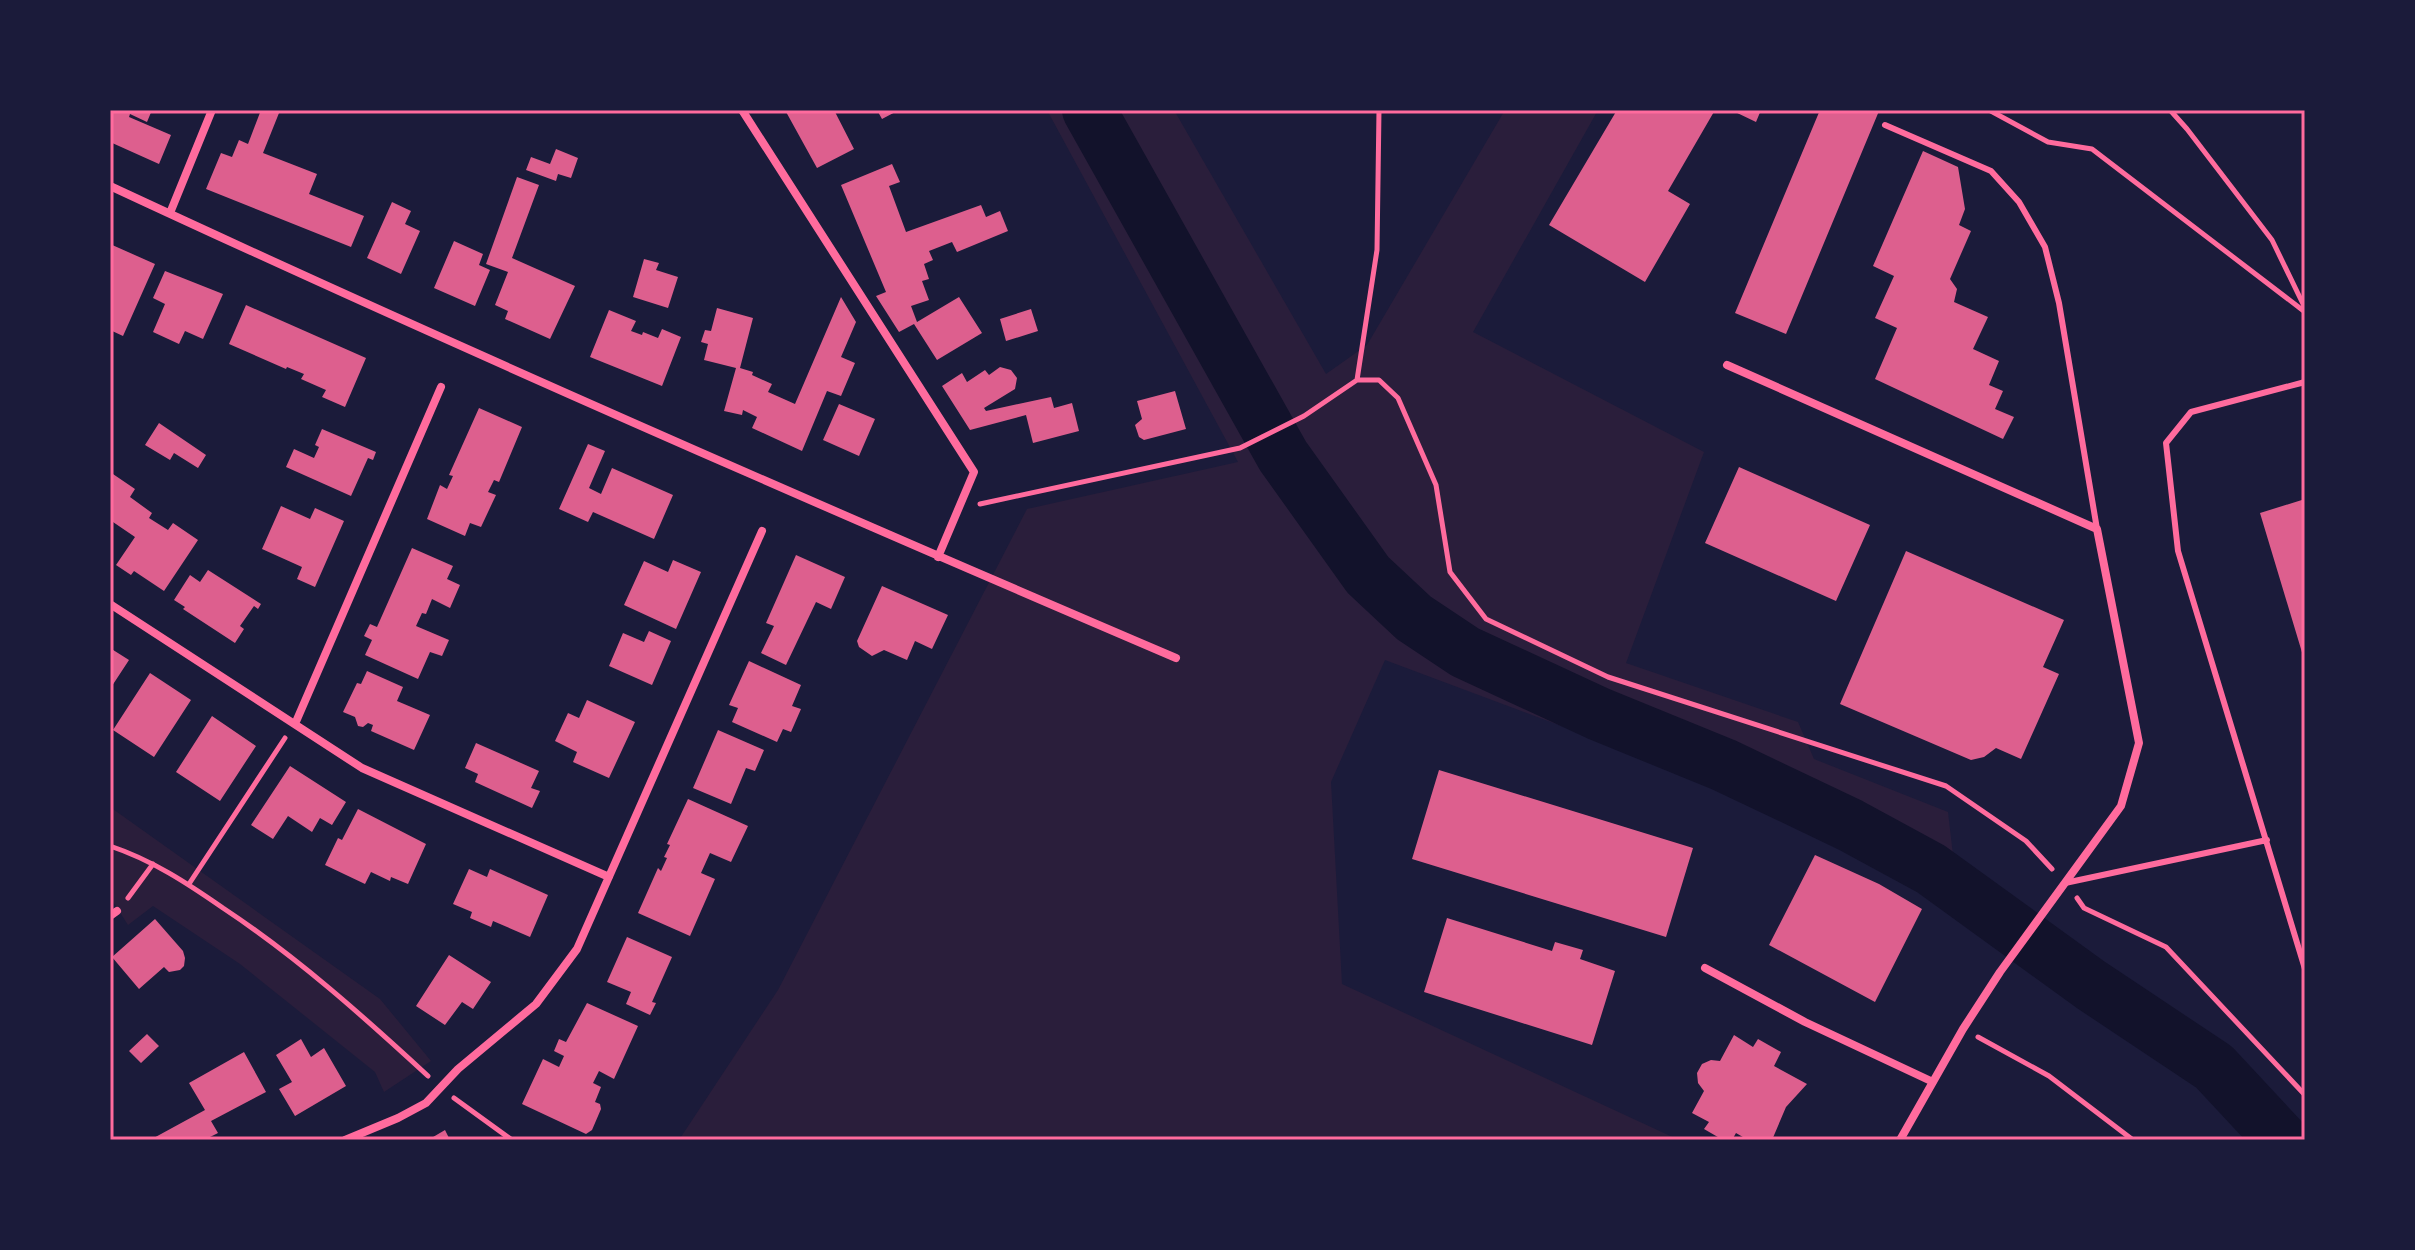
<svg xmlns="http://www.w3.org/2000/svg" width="2415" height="1250" font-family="Raleway,sans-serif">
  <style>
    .green { fill: #2a1e3b }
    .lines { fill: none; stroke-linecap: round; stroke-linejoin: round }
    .river { stroke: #12122b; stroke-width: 54 }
    .building { fill: #dd5f8e }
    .path { stroke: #ff6b9d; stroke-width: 5 }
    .service { stroke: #ff6b9d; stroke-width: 6 }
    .minor { stroke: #ff6b9d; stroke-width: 8 }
    .neatline { fill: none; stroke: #ff6b9d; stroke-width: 3 }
  </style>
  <rect width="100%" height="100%" fill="#1b1b3a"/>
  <path class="green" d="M1047 110H1174L1326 374 1367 345 1505 110H1598L1473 332 1704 452 1626 663 1798 722 1814 759 1948 812 1953 855 1760 766 1599 740 1385 660 1331 782 1342 984 1679 1140H679L778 990 1027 509 1238 462Z
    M110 807 380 999 431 1061 384 1092 375 1072 240 964 153 906 128 925 110 897Z"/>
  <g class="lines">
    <path class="river" d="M1089 110 1283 456 1368 575 1414 618 1465 652 1599 714 1724 765 1850 825 1931 869 2091 985 2214 1067 2282 1140"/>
  </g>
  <path class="building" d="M110 110H152L147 122 130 114 129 117 171 135 159 164 110 142Z
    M261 110 279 113 263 153 317 174 309 194 364 216 351 247 206 189 221 153 232 157 239 140 248 144Z
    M785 110H834L854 149 817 168Z
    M877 110H899L882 119Z
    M1617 110H1715L1668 191 1690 204 1645 282 1549 225Z
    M1731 110H1761L1756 122Z
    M1820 110 1879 111 1786 334 1735 313Z
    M556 149 578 158 571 178 558 174 556 181 526 170 531 157 550 164Z
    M1923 151 1958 167 1965 209 1959 225 1971 231 1950 279 1957 289 1954 302 1988 317 1973 349 1999 361 1989 385 2003 391 1995 409 2014 417 2003 439 1875 379 1897 328 1875 318 1894 276 1873 266Z
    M892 164 900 182 889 186 906 232 981 205 986 217 1000 211 1008 231 957 252 952 242 929 251 933 260 924 264 929 279 922 281 929 300 911 306 917 322 959 297 982 333 937 360 914 324 899 332 876 296 886 292 841 185Z
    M517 177 539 185 512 258 575 286 550 339 505 319 508 311 495 305 508 272 486 264Z
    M392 202 411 211 405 224 420 231 401 274 367 258Z
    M454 241 483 254 479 265 490 270 475 306 434 288Z
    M110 244 155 264 123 336 110 330Z
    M644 259 659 263 656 270 678 277 668 308 633 297Z
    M165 271 223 294 203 339 185 331 179 344 153 332 165 304 153 298Z
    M841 297 856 322 841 357 855 363 841 396 827 391 802 451 752 428 757 417 743 410 742 415 724 411 736 368 704 360 708 344 701 342 705 330 711 331 717 308 753 318 740 368 753 372 752 375 772 384 768 392 795 404Z
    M246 305 366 358 345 407 322 397 326 390 301 379 304 374 287 367 286 369 229 344Z
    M1031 309 1038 331 1006 341 1000 319Z
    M609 310 636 321 631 331 642 335 643 332 658 338 662 329 681 337 662 386 590 357Z
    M1000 367 1011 370 1017 378 1015 389 984 408 986 411 1051 397 1054 408 1072 403 1079 431 1033 443 1026 415 970 430 942 386 962 373 967 382 985 370 989 375Z
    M1175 391 1186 429 1144 440 1139 437 1135 425 1142 419 1137 401Z
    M839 404 875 419 859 456 823 440Z
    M479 408 522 427 499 482 494 480 488 492 496 495 481 527 470 523 465 536 427 519 440 485 447 489 453 476 449 475Z
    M159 423 206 455 198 468 174 453 170 460 145 445Z
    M322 429 376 452 373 460 368 458 351 496 286 467 294 449 314 458 319 447 315 445Z
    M588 444 605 451 589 488 601 494 612 468 673 495 654 539 593 512 588 522 559 509Z
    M1739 467 1870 525 1836 601 1705 543Z
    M110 472 135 489 130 497 152 513 149 518 168 530 173 523 198 540 164 591 134 571 131 575 116 565 135 537 113 522 110 526Z
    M2305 499V659H2304L2260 513Z
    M281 506 310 519 315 508 344 521 315 587 297 579 302 567 262 549Z
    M412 548 453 566 447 579 460 585 450 608 432 599 426 614 422 613 416 626 449 640 442 656 430 652 418 679 365 655 372 640 364 636 370 624 377 627Z
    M1906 551 2064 620 2043 667 2059 674 2021 759 1996 748 1984 757 1971 760 1840 704Z
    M796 555 845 577 831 609 816 602 786 665 761 653 774 626 766 623Z
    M673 560 701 572 676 629 624 605 644 561 668 572Z
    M208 570 261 604 258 609 254 606 240 626 244 629 235 643 183 609 185 607 174 600 190 575 200 582Z
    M882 586 948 615 932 649 915 641 907 660 884 650 872 656 859 647 857 641Z
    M649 631 671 641 652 685 609 666 623 633 644 642Z
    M110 648 129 660 110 689Z
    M749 661 801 685 792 706 801 709 791 732 783 729 777 742 732 722 738 708 729 705Z
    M367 671 403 687 397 701 430 715 414 750 371 731 373 725 368 723 363 727 358 726 355 717 343 712 357 683 361 684Z
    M150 673 191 700 154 757 113 730Z
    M587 700 635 722 609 778 573 762 577 752 555 741 568 713 579 718Z
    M212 716 256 746 220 801 176 772Z
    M718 730 764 750 755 771 746 768 731 804 693 788Z
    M476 743 539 771 531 788 540 791 532 808 475 782 478 774 465 768Z
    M290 766 346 802 332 825 320 818 312 832 288 816 273 839 251 825Z
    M1439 770 1693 848 1666 937 1412 859Z
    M688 799 748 826 731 862 710 853 701 873 715 879 690 936 638 913 658 868 661 871 667 858 664 857 670 845 667 844Z
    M358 809 426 844 408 884 391 877 390 881 371 872 365 884 325 865 338 838 342 840Z
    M1815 855 1879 884 1922 909 1875 1002 1769 945Z
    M469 869 487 877 490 869 548 895 530 937 493 921 491 927 470 918 472 912 453 904Z
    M1447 918 1552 951 1555 942 1583 950 1580 959 1615 971 1592 1045 1424 992Z
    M155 919 183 951 185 958 184 966 180 970 169 972 164 967 139 989 112 957Z
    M627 937 672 957 652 1002 656 1003 650 1015 626 1004 631 992 607 982Z
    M449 955 491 982 473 1009 462 1002 445 1025 416 1006Z
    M587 1003 638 1026 614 1079 599 1071 593 1083 601 1087 595 1102 600 1104 601 1109 592 1130 586 1134 522 1104 543 1059 559 1067 564 1056 554 1051 559 1039 566 1042Z
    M147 1034 159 1046 141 1063 129 1051Z
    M1734 1035 1753 1047 1758 1039 1781 1052 1774 1066 1807 1084 1786 1107 1772 1140H1748L1736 1133 1732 1140H1723L1704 1129 1709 1122 1692 1113 1704 1091 1698 1083 1697 1073 1702 1064 1711 1060 1720 1061Z
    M301 1039 311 1057 324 1048 346 1086 295 1116 279 1089 292 1082 276 1055Z
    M244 1052 266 1092 211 1121 218 1133 204 1140H150L205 1110 189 1083Z
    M445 1130 450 1140H428Z"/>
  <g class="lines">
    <path class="path" d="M1989 110 2048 142 2092 149 2305 312
      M2170 110 2187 129 2272 240 2305 308
      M1357 380 1377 250 1379 110
      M980 504 1240 448 1304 416 1357 380H1379L1398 398 1436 485 1450 572 1486 619 1608 677 1946 786 2026 841 2052 869
      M110 846C152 860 187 883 223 908 297 957 363 1016 428 1076
      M189 884 285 738
      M128 898 153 864
      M2077 898 2084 908 2166 947 2305 1095
      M1978 1037 2049 1076 2133 1140
      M454 1098 512 1140"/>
    <path class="service" d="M1885 125 1991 171 2019 202 2045 247 2059 303 2097 529
      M2305 382 2191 412 2166 443 2178 551 2305 969
      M2065 883 2267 840"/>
    <path class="minor" d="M742 110 974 472 938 557
      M110 186C462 350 818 505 1176 658
      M170 213 212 110
      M1727 365 2097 529 2139 743 2121 806 2000 972 1963 1029 1900 1140
      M110 604 362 768 609 877
      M295 724 441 387
      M110 916 117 911
      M1705 968 1805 1022 1933 1082
      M345 1140 398 1118 426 1103 458 1069 536 1004 577 949 762 531"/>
  </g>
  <rect width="2415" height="1250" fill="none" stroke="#1b1b3a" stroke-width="224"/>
  <rect x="112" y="112" width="2191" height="1026" class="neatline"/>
</svg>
